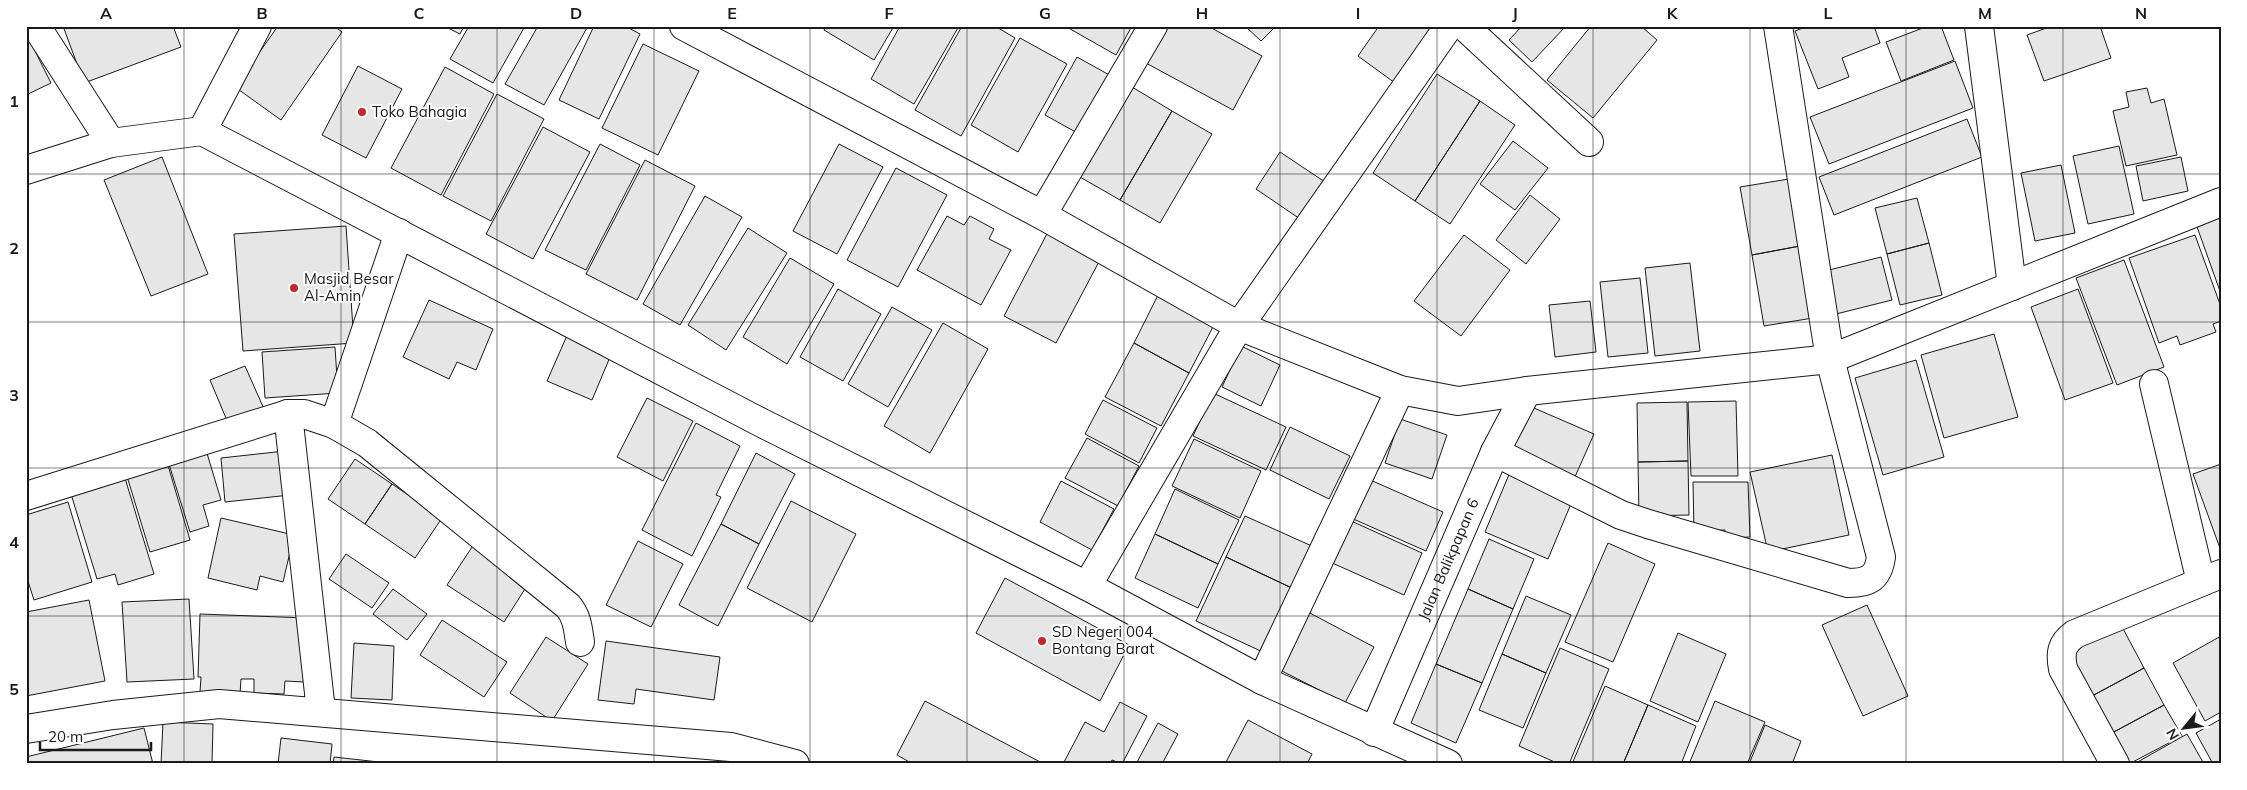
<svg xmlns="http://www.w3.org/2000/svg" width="2247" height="790" font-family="Mulish,sans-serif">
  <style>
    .building { fill: #e6e6e6; stroke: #1a1a1a }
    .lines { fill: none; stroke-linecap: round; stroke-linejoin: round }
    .minor-casing { stroke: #1a1a1a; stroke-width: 30 }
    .minor { stroke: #fff; stroke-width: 28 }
    .grid { fill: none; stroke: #1a1a1a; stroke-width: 1; stroke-opacity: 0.55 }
    .poi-dot { fill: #c62828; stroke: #fff; stroke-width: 2 }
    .labels { text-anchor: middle; stroke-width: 4; stroke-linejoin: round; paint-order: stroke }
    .poi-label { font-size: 15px; fill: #1a1a1a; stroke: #fff; text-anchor: start }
    .street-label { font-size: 15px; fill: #1a1a1a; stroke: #fff }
    .neatline { fill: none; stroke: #1a1a1a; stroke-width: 2 }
    .grid-label { font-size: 16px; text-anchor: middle; font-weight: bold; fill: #1a1a1a }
  </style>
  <rect width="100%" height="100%" fill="#fff"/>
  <path class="building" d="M63 26H173L181 47 84 83Z
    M278 26H334L342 32 281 120 235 87Z
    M444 26H464L460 34Z
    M469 26H525L493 83 450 59Z
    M538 26H588L544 105 505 84Z
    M594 26H625L640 34 599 119 559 100Z
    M826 26H894L874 60 824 30Z
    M900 26H959L914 104 871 79Z
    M962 26H995L1015 38 961 136 915 110Z
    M1065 26H1132L1116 55Z
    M1163 26H1208L1262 56 1233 110 1144 62Z
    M1245 26H1276L1261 41Z
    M1379 26H1435L1395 83 1358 56Z
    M1522 26H1566L1532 62 1509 40Z
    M1591 26H1641L1657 40 1593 118 1547 80Z
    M1808 26H1874L1880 43 1842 58 1849 77 1818 89 1795 31Z
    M1928 26H1941L1954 60 1901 81 1886 42Z
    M2052 26H2100L2111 58 2044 81 2027 35Z
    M26 33 51 83 26 95Z
    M1020 38 1067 64 1018 152 971 125Z
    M643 44 699 71 658 155 602 128Z
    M1077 57 1113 77 1081 135 1045 115Z
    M1955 61 1973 108 1829 164 1810 117Z
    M358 66 402 89 366 158 322 135Z
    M445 67 494 94 441 195 391 168Z
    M1437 74 1480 101 1415 201 1373 173Z
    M1132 87 1172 111 1120 200 1080 177Z
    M2147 88 2151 103 2164 99 2177 155 2126 166 2113 111 2129 107 2126 92Z
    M497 94 544 119 491 221 443 196Z
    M1480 101 1515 125 1450 224 1415 201Z
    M1172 111 1212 134 1160 223 1120 200Z
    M1967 119 1982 157 1834 215 1819 177Z
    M543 127 590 152 533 259 486 234Z
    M1513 141 1548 168 1515 210 1480 184Z
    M600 144 640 165 586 270 545 250Z
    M839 144 883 167 837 254 793 231Z
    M2119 146 2134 214 2088 224 2073 156Z
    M1280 152 1328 184 1303 221 1256 189Z
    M162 157 208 274 151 296 104 180Z
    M2181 157 2188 191 2143 201 2136 166Z
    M645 160 695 186 637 300 586 274Z
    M2061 165 2075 233 2035 241 2021 173Z
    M896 168 947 195 898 287 847 260Z
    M1789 179 1800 246 1752 255 1740 187Z
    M1530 195 1560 219 1526 264 1496 240Z
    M705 196 742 217 680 325 643 304Z
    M1917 198 1929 243 1887 254 1875 208Z
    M2221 215V294L2196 224Z
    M947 216 964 225 970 216 994 229 989 239 1011 250 981 305 917 270Z
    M346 226 354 343 243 351 234 234Z
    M748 228 787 253 726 350 688 325Z
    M1050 228 1102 256 1056 343 1004 316Z
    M1464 235 1510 270 1461 336 1414 301Z
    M2195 235 2221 307V321L2213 324 2216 332 2180 345 2177 336 2159 343 2129 258Z
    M1929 243 1942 295 1900 305 1887 254Z
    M1800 246 1813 318 1764 326 1752 255Z
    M1881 257 1892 300 1836 314 1825 271Z
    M790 258 834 284 787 364 743 337Z
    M2124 260 2164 367 2117 385 2076 278Z
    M1690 263 1700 351 1655 356 1645 268Z
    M1640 278 1648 353 1608 357 1600 282Z
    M838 289 881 314 843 381 800 357Z
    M2078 289 2113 383 2065 400 2031 307Z
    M1158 295 1214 325 1189 373 1134 343Z
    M429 300 493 329 476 370 457 362 449 379 403 357Z
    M1590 301 1596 352 1555 357 1549 305Z
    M892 307 932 330 888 407 848 384Z
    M943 323 988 349 930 453 884 426Z
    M569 331 613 350 592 400 547 381Z
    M1994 334 2018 417 1944 438 1921 355Z
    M1134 343 1189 373 1161 426 1105 397Z
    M1241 346 1280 365 1261 406 1222 387Z
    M335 347 338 393 265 398 262 352Z
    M1916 360 1944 457 1883 475 1855 378Z
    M245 366 264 409 228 423 210 380Z
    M1213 393 1286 427 1266 470 1193 436Z
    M647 398 693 421 663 481 617 457Z
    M1103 400 1157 428 1139 463 1085 434Z
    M1736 401 1738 476H1691L1688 402Z
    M1687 402 1688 461 1638 462 1637 403Z
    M1527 405 1594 434 1574 479 1508 450Z
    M1400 419 1447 435 1432 479 1385 463Z
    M696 423 740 446 716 495 721 497 692 556 642 530Z
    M1290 427 1350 456 1329 499 1270 470Z
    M1087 438 1139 466 1118 506 1065 478Z
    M1194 439 1261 471 1240 518 1172 486Z
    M206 450 221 500 203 505 209 526 190 532 168 461Z
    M285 451 290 495 225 502 221 458Z
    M756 453 795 474 759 544 721 524Z
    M1832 455 1849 535 1768 552 1750 472Z
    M355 459 392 484 365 524 328 499Z
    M1688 461 1689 515 1639 516 1638 462Z
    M167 462 190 540 150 552 126 473Z
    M2221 464V551L2193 474Z
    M1510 472 1573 499 1548 559 1485 532Z
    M125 478 154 574 118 585 115 574 97 579 71 494Z
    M1368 479 1443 512 1426 551 1351 518Z
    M1061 481 1114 509 1092 550 1040 522Z
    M1693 482H1748L1750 537 1725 538V530L1694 531Z
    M392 484 442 518 415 558 365 524Z
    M1175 489 1239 520 1218 564 1155 534Z
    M791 501 856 534 812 622 747 588Z
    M68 502 92 582 34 600 26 575V515Z
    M1245 516 1314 547 1294 589 1226 557Z
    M221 518 294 535 283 582 260 576 257 590 208 578Z
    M1349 520 1422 553 1404 595 1330 562Z
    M721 524 759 544 718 626 679 605Z
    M1155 534 1218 564 1198 608 1135 578Z
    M1489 539 1534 559 1513 609 1468 589Z
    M638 541 683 564 651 627 606 605Z
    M1608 543 1655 564 1613 662 1565 642Z
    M474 544 530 581 504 622 447 585Z
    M346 554 389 583 372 608 329 579Z
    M1226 557 1294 589 1265 653 1196 621Z
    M1005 578 1129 645 1100 701 976 633Z
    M393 589 427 614 407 640 373 614Z
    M1468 589 1513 609 1482 683 1436 664Z
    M1526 596 1571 615 1546 673 1502 654Z
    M189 599 194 679 127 682 122 602Z
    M89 600 105 681 26 696V612Z
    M1867 605 1908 696 1863 716 1822 625Z
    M1308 612 1374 647 1345 703 1278 669Z
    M200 614 307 618 304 682 285 681 284 694 254 693V679H241L240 694 200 692 201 677H198Z
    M442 620 507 662 484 697 420 655Z
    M2120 623 2144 668 2092 696 2067 652Z
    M1678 633 1726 654 1698 722 1650 701Z
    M2221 636V712L2205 721 2173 663Z
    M546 637 588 664 552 721 510 693Z
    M606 641 720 657 714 700 636 689 634 704 598 700Z
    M354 643 394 646 392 700 351 698Z
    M1560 648 1609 669 1569 764H1559L1519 746Z
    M1502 654 1546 673 1523 728 1479 710Z
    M1436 664 1482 683 1456 743 1411 723Z
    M2144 668 2164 705 2112 733 2092 696Z
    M1605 686 1648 705 1623 764H1572Z
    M925 701 1044 764H913L897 755Z
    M1715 701 1765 722 1747 764H1689Z
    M1120 702 1147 716 1122 764 1112 760 1110 764H1063L1085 722 1104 732Z
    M1648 705 1696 726 1681 764H1623Z
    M2164 705 2182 736 2129 764 2112 733Z
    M2221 719V764H2213L2196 733Z
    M1248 720 1312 754 1307 764H1225Z
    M163 722 213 724 212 764H161Z
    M1158 723 1178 734 1162 764H1136Z
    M1765 725 1801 741 1792 764H1749Z
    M144 728 153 764H26V757Z
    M2187 734 2204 764H2134Z
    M281 738 332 744 330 764H278Z
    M334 757 388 763V764H333Z"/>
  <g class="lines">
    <g class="minor-casing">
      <g id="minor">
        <path d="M36 26 111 143"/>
        <path d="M684 26 1042 215 1239 326 1400 390 1458 401 1527 391 1830 359 1881 557C1878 578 1869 583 1848 583L1648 524 1621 515 1495 452"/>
        <path d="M1464 26 1589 142"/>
        <path d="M1778 26 1830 359 2221 202"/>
        <path d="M1979 26 2012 286"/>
        <path d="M202 131 257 26"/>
        <path d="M26 170 111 143 202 131 762 423 1087 586 1262 680 1448 764"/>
        <path d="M1042 215 1153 26"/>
        <path d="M2154 384 2201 582"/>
        <path d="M288 414 321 711"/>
        <path d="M334 424 399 233"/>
        <path d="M26 496 288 414H304L334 424 367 443 568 606C577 616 578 629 580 642"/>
        <path d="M1087 586 1239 326 1449 26"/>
        <path d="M1262 680 1400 390"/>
        <path d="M26 729 113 715 219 704 731 747 795 764"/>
        <path id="s1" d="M1374 732 1495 452 1527 391"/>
        <path d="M2115 764 2063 669C2060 653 2061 644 2075 634L2221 574"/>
      </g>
    </g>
    <use href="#minor" class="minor"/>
  </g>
  <path class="grid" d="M184 26V764M341 26V764M497 26V764M654 26V764M810 26V764M967 26V764M1124 26V764M1280 26V764M1437 26V764M1593 26V764M1750 26V764M1906 26V764M2063 26V764M26 174H2221M26 322H2221M26 468H2221M26 616H2221"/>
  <g class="poi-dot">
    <circle cx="362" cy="112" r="5"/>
    <circle cx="294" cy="288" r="5"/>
    <circle cx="1042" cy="641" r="5"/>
  </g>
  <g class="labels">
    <g class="poi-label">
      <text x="372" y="117">Toko Bahagia</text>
      <text x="304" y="284">Masjid Besar<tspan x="304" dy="17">Al-Amin</tspan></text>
      <text x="1052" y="637">SD Negeri 004<tspan x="1052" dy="17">Bontang Barat</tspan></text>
    </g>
    <g class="street-label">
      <text dy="5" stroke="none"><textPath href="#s1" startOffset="188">Jalan Balikpapan 6</textPath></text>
    </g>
  </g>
  <rect width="2247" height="790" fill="none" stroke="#ffffff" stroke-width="55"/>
  <g transform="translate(2184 728) rotate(241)" stroke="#ffffff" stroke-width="4" paint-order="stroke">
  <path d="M0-4L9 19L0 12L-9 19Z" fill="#1a1a1a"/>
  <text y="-8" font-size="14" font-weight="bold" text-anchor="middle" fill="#1a1a1a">N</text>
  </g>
  <path d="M40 742v8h111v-8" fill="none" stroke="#1a1a1a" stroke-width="2.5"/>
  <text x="48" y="742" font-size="15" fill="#1a1a1a" stroke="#ffffff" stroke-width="4" paint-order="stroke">20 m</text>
  <rect x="28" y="28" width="2192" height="734" class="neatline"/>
  <g class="grid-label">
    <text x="106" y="19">A</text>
    <text x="262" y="19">B</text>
    <text x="419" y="19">C</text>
    <text x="576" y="19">D</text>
    <text x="732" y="19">E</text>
    <text x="889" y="19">F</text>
    <text x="1045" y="19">G</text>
    <text x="1202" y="19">H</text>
    <text x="1358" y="19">I</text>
    <text x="1515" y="19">J</text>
    <text x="1672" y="19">K</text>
    <text x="1828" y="19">L</text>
    <text x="1985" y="19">M</text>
    <text x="2141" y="19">N</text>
    <text x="14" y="107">1</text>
    <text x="14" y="254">2</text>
    <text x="14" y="401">3</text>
    <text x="14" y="548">4</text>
    <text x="14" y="695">5</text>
  </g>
</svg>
